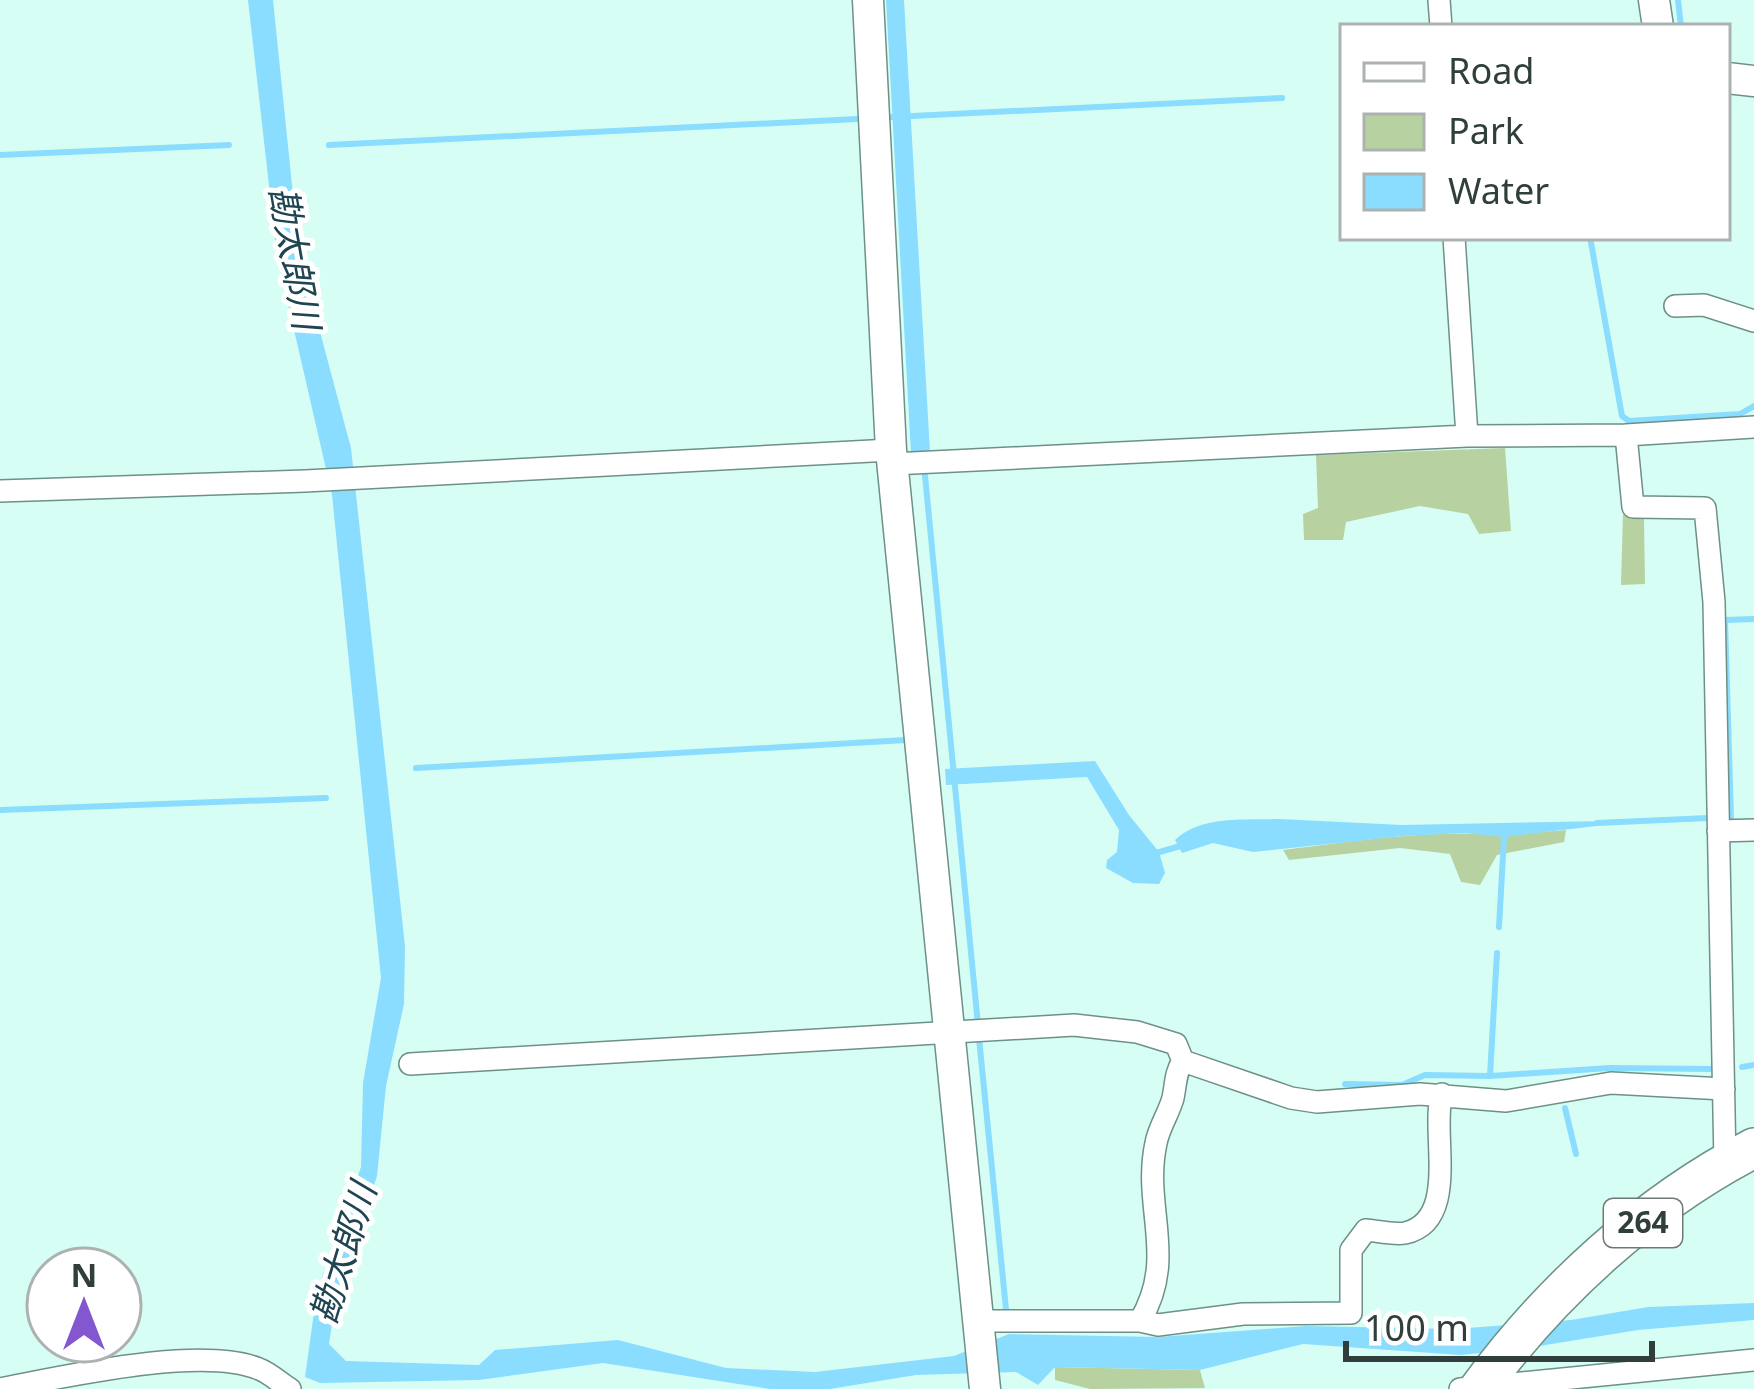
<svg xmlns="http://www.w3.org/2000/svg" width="1754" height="1389" font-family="'Noto Sans','Noto Sans JP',sans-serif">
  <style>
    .green { fill: #b7d2a0 }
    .water { fill: #8addfe }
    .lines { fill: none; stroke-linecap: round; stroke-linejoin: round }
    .stream { stroke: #8addfe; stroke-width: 6 }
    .street-casing { stroke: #6d9088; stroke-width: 24 }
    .secondary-casing { stroke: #6d9088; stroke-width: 33 }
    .highway-casing { stroke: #6d9088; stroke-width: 42 }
    .street { stroke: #fff; stroke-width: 21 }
    .secondary { stroke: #fff; stroke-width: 30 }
    .highway { stroke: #fff; stroke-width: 39 }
    .labels { text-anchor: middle; stroke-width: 10; stroke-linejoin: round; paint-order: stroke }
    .shield { fill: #fff; stroke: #6e7976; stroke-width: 3 }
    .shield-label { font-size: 30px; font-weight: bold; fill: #303f3b }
    .water-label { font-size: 36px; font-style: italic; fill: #1f4452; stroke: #fff }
  </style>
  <rect width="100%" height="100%" fill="#d7fef4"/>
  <path class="green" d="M1505 448 1511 531 1479 534 1468 514 1420 506 1346 522 1343 540H1304L1303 514 1318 508 1316 455Z
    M1623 512 1644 518 1645 584 1621 585Z
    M1566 830 1564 842 1497 855 1480 885 1461 882 1450 854 1400 848 1289 860 1283 850C1323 845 1364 839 1405 836 1459 831 1512 836 1566 830Z
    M1055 1367 1200 1370 1205 1388 1090 1389 1055 1380Z"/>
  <path class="water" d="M248 0H273L299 253 351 448 405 946 404 1004 386 1086 377 1176 334 1310 329 1344 346 1361 479 1365 495 1350 618 1340 726 1368 815 1372 954 1356 1009 1334 1158 1337 1306 1326 1455 1329 1571 1320 1648 1307 1754 1303V1320L1638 1330 1527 1348 1461 1355 1303 1344 1200 1370 1055 1367 1038 1385 1016 1372 916 1375 830 1389H770L603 1363 479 1380 320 1383 305 1377 317 1291 361 1167 363 1083 381 978 332 495 277 256Z
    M886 0H904L930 452 911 453Z
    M1095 761 1129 815 1159 852 1165 873 1159 884 1133 883 1106 868 1107 860 1117 852 1119 830 1087 777 946 785 945 769Z
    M1280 819 1402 825 1605 821V825L1504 837 1465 833 1403 836 1253 852 1213 843 1182 853 1175 840C1200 815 1247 820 1280 819Z"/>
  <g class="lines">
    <path class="stream" d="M1678 0 1681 27
      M892 117 1282 98
      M329 145 857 119
      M0 155 229 145
      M1590 237 1622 416 1629 421 1740 414 1754 406
      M924 465 978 1025
      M416 768 906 740
      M0 810 326 798
      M1731 818 1725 620 1754 619
      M1597 823 1708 818
      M1156 853 1184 845
      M1499 927 1504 837
      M979 1038 1006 1309
      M1742 1067 1754 1065
      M1490 1076 1609 1068 1714 1069
      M1345 1084 1402 1085 1425 1075 1490 1076 1497 953
      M1565 1108 1576 1154"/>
    <g class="street-casing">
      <path id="street" d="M1439 0 1441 27
        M1454 237 1467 436
        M1675 306 1704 305 1754 321
        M1626 435 1633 507 1705 508 1714 602 1725 1163
        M892 464 1467 436 1626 435 1754 427
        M0 491 305 481 891 450
        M1718 831 1754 830
        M410 1064 1074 1025 1137 1032 1176 1044 1183 1061 1291 1098 1317 1102 1420 1094 1506 1101 1611 1083 1724 1089
        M979 1321H1140C1178 1257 1142 1208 1156 1143 1159 1127 1169 1113 1173 1098 1176 1084 1175 1073 1183 1061
        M1140 1321 1158 1325 1243 1314 1351 1313V1250L1366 1230C1377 1231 1394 1235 1405 1233 1461 1221 1430 1130 1442 1094
        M0 1389C63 1377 201 1345 259 1369 270 1373 280 1383 290 1389
        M1460 1389 1754 1360"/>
    </g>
    <g class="secondary-casing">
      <path id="secondary" d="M868 0 891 450 985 1389
        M1654 0 1658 27
        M1727 78 1754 81"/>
    </g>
    <g class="highway-casing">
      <path id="highway" d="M1479 1389C1550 1292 1647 1203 1754 1148"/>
    </g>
    <use href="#street" class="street"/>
    <use href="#secondary" class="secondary"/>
    <use href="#highway" class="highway"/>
  </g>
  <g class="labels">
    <rect class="shield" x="1604" y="1199" width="78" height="48" rx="9"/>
    <g class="shield-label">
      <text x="1643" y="1233">264</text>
    </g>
    <g class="water-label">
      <text transform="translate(295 258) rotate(80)" y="13">勘太郎川</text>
      <text transform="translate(343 1253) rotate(-73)" y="13">勘太郎川</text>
    </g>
  </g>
  <rect x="1340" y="24" width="390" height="216" fill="#ffffff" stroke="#acb2b1" stroke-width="3"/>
  <rect x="1364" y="63" width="60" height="18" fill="#ffffff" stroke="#acb2b1" stroke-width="3"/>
  <text x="1448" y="84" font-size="36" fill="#303f3b">Road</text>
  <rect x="1364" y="114" width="60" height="36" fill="#b7d2a0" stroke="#acb2b1" stroke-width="3"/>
  <text x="1448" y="144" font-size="36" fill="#303f3b">Park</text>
  <rect x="1364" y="174" width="60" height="36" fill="#8addfe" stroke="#acb2b1" stroke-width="3"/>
  <text x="1448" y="204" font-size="36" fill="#303f3b">Water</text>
  <g transform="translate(84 1305)"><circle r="57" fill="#ffffff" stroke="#acb2b1" stroke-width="3"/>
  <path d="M0-9L21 45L0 30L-21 45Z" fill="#8257d0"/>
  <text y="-18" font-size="33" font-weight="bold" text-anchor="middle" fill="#303f3b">N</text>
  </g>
  <path d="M1346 1341v18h306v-18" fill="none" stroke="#303f3b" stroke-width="6"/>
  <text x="1364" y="1341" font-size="36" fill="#303f3b" stroke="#ffffff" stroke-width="9" paint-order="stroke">100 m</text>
</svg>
